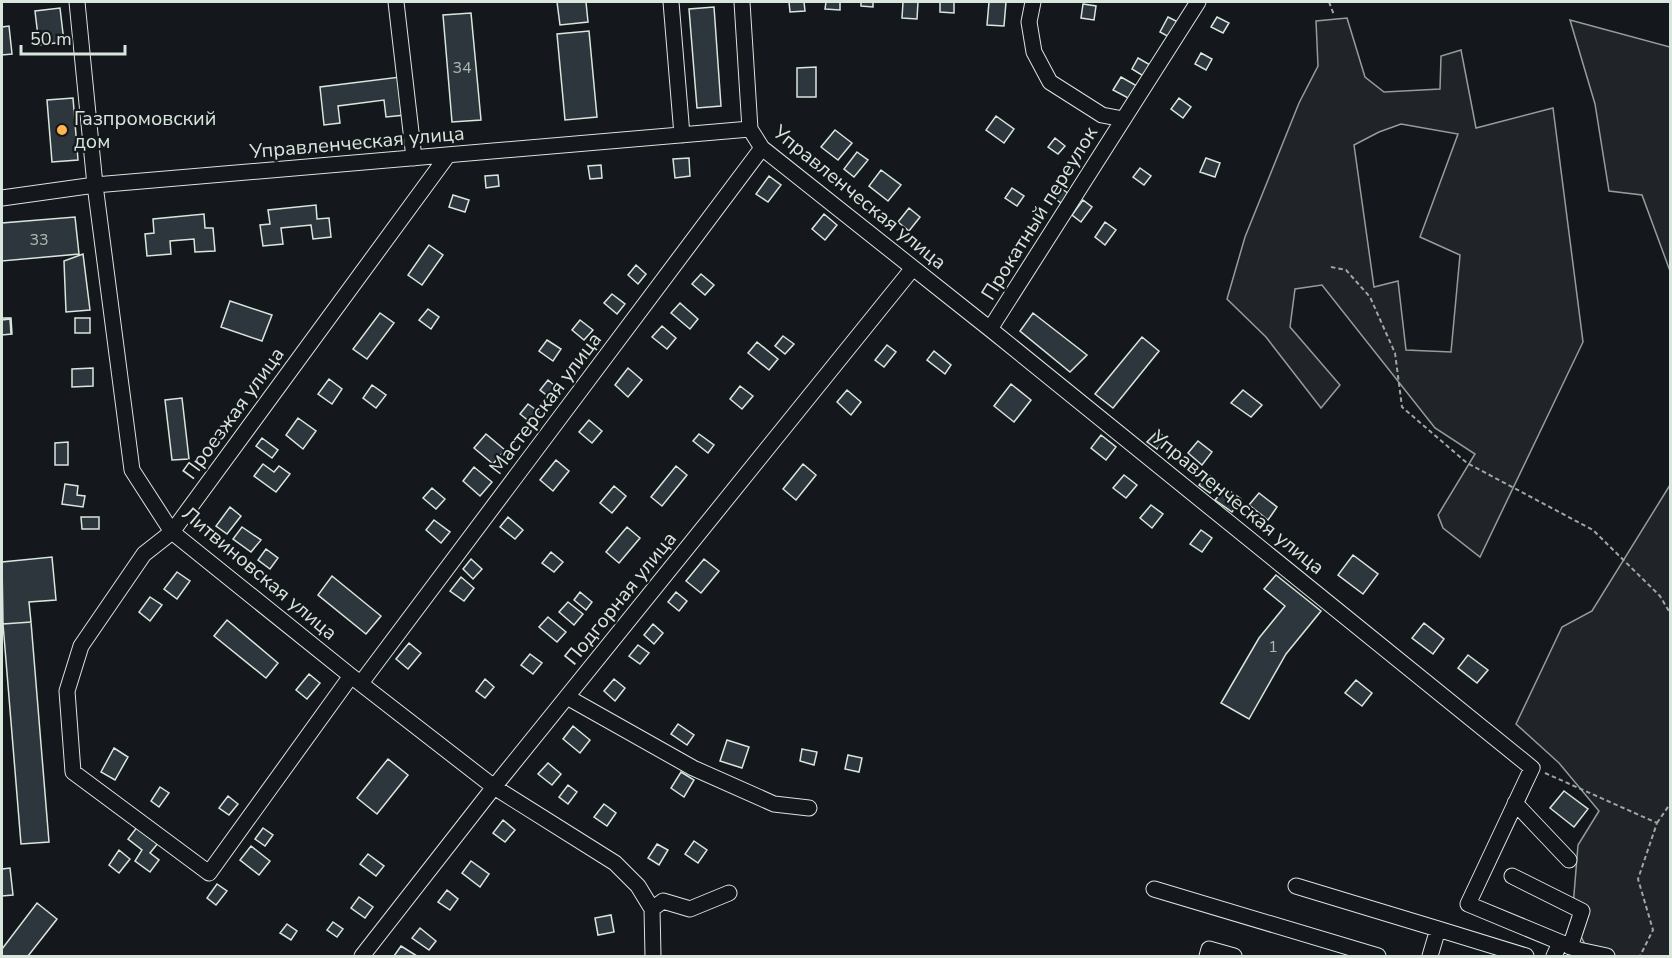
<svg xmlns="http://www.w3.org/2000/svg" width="1672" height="958" font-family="'Nunito Sans',sans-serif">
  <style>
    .green { fill: #202428; stroke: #939e99; stroke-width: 1.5; fill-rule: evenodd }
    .building { fill: #2c363c; stroke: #d8e6dc; stroke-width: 1.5 }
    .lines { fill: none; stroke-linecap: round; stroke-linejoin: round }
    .minor-casing { stroke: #d8e6dc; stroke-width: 17 }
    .path { stroke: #9da8a2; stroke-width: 2; stroke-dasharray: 4.5 3; stroke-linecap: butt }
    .minor { stroke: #14181c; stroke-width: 15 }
    .poi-dot { fill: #ffb74d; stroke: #14181c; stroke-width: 2 }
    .labels { text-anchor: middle; stroke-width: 4.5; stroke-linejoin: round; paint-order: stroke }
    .number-label { font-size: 16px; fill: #adbab4 }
    .poi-label { font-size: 20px; fill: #d8e6dc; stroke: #14181c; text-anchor: start }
    .street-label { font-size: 20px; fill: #d8e6dc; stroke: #14181c }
  </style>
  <rect width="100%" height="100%" fill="#14181c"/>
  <path class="green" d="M1347 18 1365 77 1384 92 1440 89 1441 56 1461 50 1476 128 1553 108 1583 342 1480 557 1443 528 1438 515 1475 454 1435 428 1322 285 1295 289 1290 327 1340 385 1321 408 1266 337 1227 299 1245 237 1299 103 1318 66 1316 21ZM1401 124 1458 134 1420 237 1460 255 1451 352 1406 350 1398 281 1374 287 1354 145 1379 132Z
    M1570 20 1670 47V271L1642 195 1609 191 1595 104Z
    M1670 485V956H1591L1572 919 1578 845 1599 811 1559 763 1516 724 1562 627 1592 611Z"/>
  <path class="building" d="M557 2H586L588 22 560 25Z
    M789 2H804L805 11 790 12Z
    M826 2H840V10L825 9Z
    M861 2H873V7L861 6Z
    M903 2H918L917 19 902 18Z
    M940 2H954V13L940 12Z
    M989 2H1006L1004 26 987 25Z
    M1083 4 1096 6 1094 20 1081 18Z
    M714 7 721 106 697 108 689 9Z
    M60 8 64 42 39 45 35 11Z
    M471 13 481 120 452 122 443 15Z
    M1168 17 1178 22 1169 37 1160 32Z
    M1217 17 1229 23 1223 33 1211 27Z
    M9 26 12 54 2 55V27Z
    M589 31 597 117 565 120 557 34Z
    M1201 53 1212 59 1206 70 1195 64Z
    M1138 58 1152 66 1145 77 1132 69Z
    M816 67V97H797V68Z
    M400 77 405 115 386 117 384 100 338 106 340 123 324 125 320 87Z
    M1121 77 1137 86 1130 99 1113 90Z
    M73 98 78 160 52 162 47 100Z
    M1179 98 1191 107 1183 118 1171 109Z
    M996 116 1014 129 1004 143 986 130Z
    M835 130 852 143 838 160 821 147Z
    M1055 138 1065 146 1058 154 1048 147Z
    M857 152 868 160 854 177 844 169Z
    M689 158 690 176 675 178 673 159Z
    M1206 158 1220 163 1215 177 1200 172Z
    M601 165 602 178 590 179 588 166Z
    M1140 168 1151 176 1144 185 1133 177Z
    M881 170 901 185 888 201 869 186Z
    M498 175 499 186 486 188 485 176Z
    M769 176 781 185 768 202 756 194Z
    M1012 188 1024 196 1017 206 1005 198Z
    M1061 188 1069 194 1061 203 1053 197Z
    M453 195 469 200 465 212 449 207Z
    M1083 200 1092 207 1081 222 1072 215Z
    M316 205 317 219 329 218 331 237 313 239 311 225 281 228 283 244 263 246 260 225 270 224 268 210Z
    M909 208 920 217 909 231 898 222Z
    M204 214 205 228H213L215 251 195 252 194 239 170 241 171 254 147 256 145 234 154 233 153 219Z
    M824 214 837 225 825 240 812 229Z
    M75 217 79 254 2 261V223Z
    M1105 222 1116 230 1105 245 1095 237Z
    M429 245 443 255 422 285 408 275Z
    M83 254 90 310 66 312 64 261Z
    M636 265 646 274 638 284 628 275Z
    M701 274 714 285 705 295 692 284Z
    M612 294 625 304 617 314 604 303Z
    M230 301 272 315 262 341 221 327Z
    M680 303 698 319 690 329 671 313Z
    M428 309 439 317 431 329 419 320Z
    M380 313 394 323 367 359 353 349Z
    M1033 313 1087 355 1070 372 1020 331Z
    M2 318H11L12 334 2 335Z
    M75 318H90V333H75Z
    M10 319 11 334 2 335V320Z
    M580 320 593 330 584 340 572 330Z
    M662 326 676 338 667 349 652 337Z
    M783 336 794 344 785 354 775 346Z
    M1142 337 1159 351 1113 408 1095 394Z
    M547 340 561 349 553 361 539 351Z
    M757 342 778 359 769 370 748 353Z
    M887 345 896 352 884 367 875 360Z
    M934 351 951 365 945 374 927 360Z
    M93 368V386L72 387V369Z
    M628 368 642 380 628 397 615 385Z
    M329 379 342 389 332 404 318 394Z
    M548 380 561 391 553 400 540 390Z
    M1011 384 1031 400 1014 422 994 406Z
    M372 385 386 395 376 408 363 398Z
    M740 386 753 396 742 409 730 399Z
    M847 390 861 402 851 415 837 402Z
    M1243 390 1262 405 1251 417 1231 403Z
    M182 398 189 459 172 460 165 400Z
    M528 404 539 412 530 422 520 414Z
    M298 418 316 431 303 449 286 435Z
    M589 420 602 431 592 443 579 432Z
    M1158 431 1166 439 1157 449 1147 442Z
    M486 434 505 450 493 464 474 448Z
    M699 434 714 445 708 453 693 441Z
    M1101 435 1116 447 1106 460 1091 448Z
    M262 438 278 450 272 458 256 446Z
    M1198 441 1212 452 1202 465 1188 453Z
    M68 442V465H55V443Z
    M556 460 569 471 553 491 540 480Z
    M263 464 274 472 279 466 290 474 276 492 254 476Z
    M803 464 816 475 796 500 783 489Z
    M676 466 687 475 662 506 651 497Z
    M474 467 492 482 480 496 463 481Z
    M1208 474 1219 483 1210 493 1199 485Z
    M1124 475 1137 485 1126 498 1113 488Z
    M65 484 78 486 77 495 85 496 83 507 62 504Z
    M614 486 626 496 612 513 600 503Z
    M432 488 445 499 436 509 423 498Z
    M1226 488 1241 499 1232 512 1215 500Z
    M1259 493 1277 507 1268 520 1249 505Z
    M1151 505 1163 514 1152 528 1140 518Z
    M230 507 241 516 227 534 216 526Z
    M81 517H99V529H82Z
    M508 517 523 530 515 539 500 527Z
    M434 520 450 532 441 543 426 530Z
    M242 527 261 540 251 552 233 539Z
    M627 527 640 538 619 563 606 552Z
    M1201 530 1212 538 1202 552 1190 544Z
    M266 549 278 558 270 569 258 560Z
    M551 552 563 562 554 572 542 563Z
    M1353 555 1378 574 1363 594 1338 575Z
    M52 557 56 600 29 602 31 622 3 624 2 562Z
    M471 559 482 569 473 579 463 569Z
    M704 559 719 571 701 593 686 581Z
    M177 572 190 581 177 599 164 589Z
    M1276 575 1321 611 1286 654 1249 719 1221 703 1259 638 1285 606 1264 589Z
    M332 576 381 616 366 634 318 595Z
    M461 577 474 588 464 601 450 591Z
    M580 592 592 602 586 610 574 600Z
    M676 592 687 601 679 611 668 602Z
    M150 597 162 605 150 621 139 612Z
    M568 602 583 614 574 625 559 612Z
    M548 617 566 632 557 642 539 627Z
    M227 620 278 663 266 678 214 636Z
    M31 622 49 842 21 844 3 624Z
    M1424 623 1444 639 1433 654 1412 638Z
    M653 624 663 633 654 644 644 635Z
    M409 643 421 653 408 669 396 659Z
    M638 645 649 653 640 664 629 656Z
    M530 654 542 663 533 674 521 665Z
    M1468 655 1488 670 1477 683 1458 668Z
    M309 674 320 683 307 699 296 690Z
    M485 679 494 687 485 698 476 691Z
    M614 679 625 688 615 701 604 691Z
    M1356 680 1372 693 1362 706 1345 693Z
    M678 724 694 735 687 745 671 734Z
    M573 726 590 740 580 753 563 739Z
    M727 740 749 747 742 768 720 761Z
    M114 748 128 757 115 780 101 772Z
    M802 749 817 752 814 765 800 761Z
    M848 755 862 758 859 772 845 769Z
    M388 759 408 775 377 814 357 798Z
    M548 763 561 774 552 785 538 774Z
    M681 772 694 780 684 797 671 788Z
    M568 785 577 792 568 804 559 797Z
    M160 787 169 793 159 807 151 801Z
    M1564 791 1588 809 1574 827 1550 808Z
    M228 796 238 804 229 815 219 808Z
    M604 804 616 813 607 826 594 817Z
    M503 820 515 830 505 842 493 833Z
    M138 826 159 842 150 853 159 860 150 872 135 861 142 850 128 839Z
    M263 828 273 835 265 846 255 839Z
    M694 841 707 850 698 863 685 854Z
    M657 844 668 850 659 865 648 858Z
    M251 846 270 861 259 875 240 860Z
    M119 850 130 859 119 873 109 865Z
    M368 854 384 866 376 876 360 864Z
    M471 861 489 874 480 887 462 873Z
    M10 868 13 895 2 896V869Z
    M217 884 227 891 216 905 207 898Z
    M447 890 458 899 450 910 438 902Z
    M359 897 373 907 365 918 351 908Z
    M37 903 57 919 28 956H2V949Z
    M611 915 614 932 598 935 595 918Z
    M333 922 343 929 337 937 327 930Z
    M287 924 297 931 291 940 280 933Z
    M420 928 436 941 429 950 412 938Z
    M401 946 417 956H394Z"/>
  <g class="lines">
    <g class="minor-casing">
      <path id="minor" d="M77 2 95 185 132 470 172 532 351 676 494 787 615 863 638 886 652 909 653 956
        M396 2 414 158
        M671 2 682 135
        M742 2 750 129 762 148 990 329 1532 768 1468 904 1579 950 1607 956
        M1033 2 1029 22 1034 52 1050 82 1102 115 1123 119
        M2 198 95 185 750 129
        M990 329 1198 2
        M351 676 209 873 73 772 67 691 81 646 144 554 172 532 448 155
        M361 683 762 148
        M567 697 693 768 774 804 809 808
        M1515 803 1569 860
        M1512 876 1582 911 1570 947
        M1296 886 1438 929 1430 956
        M1154 889 1378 956
        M652 909 663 901 690 909 729 893
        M1438 929 1526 956
        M362 956 494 787 913 268
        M1207 956 1209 949 1234 956
        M1554 956 1560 943"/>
    </g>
    <path class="path" d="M1329 2 1334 15
      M1331 267 1346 270 1370 297 1395 353 1402 407 1467 463 1593 530 1660 596 1670 613
      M1545 773 1657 823 1638 879 1653 930 1640 956
      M1657 823 1670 804"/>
    <use href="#minor" class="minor"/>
  </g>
  <circle class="poi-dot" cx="62" cy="130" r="6"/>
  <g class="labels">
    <g class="number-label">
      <text x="462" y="73">34</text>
      <text x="39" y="245">33</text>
      <text x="1273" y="652">1</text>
    </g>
    <g class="poi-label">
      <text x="74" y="125">Газпромовский<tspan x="74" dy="23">дом</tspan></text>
    </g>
    <g class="street-label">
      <text transform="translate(357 142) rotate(-5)" y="7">Управленческая улица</text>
      <text transform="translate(860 197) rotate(39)" y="7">Управленческая улица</text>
      <text transform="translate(1039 213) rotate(-58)" y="7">Прокатный переулок</text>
      <text transform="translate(545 403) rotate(-53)" y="7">Мастерская улица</text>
      <text transform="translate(233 413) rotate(-54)" y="7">Проезжая улица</text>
      <text transform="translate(1238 502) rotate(39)" y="7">Управленческая улица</text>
      <text transform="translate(260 573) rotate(40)" y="7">Литвиновская улица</text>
      <text transform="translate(620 598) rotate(-51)" y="7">Подгорная улица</text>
    </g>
  </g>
  <rect width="1672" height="958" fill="none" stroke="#d8e6dc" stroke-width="6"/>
  <path d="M21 45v9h104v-9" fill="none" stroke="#d8e6dc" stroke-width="3"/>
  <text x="30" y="45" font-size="18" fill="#d8e6dc" stroke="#14181c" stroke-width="4.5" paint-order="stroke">50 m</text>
</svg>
